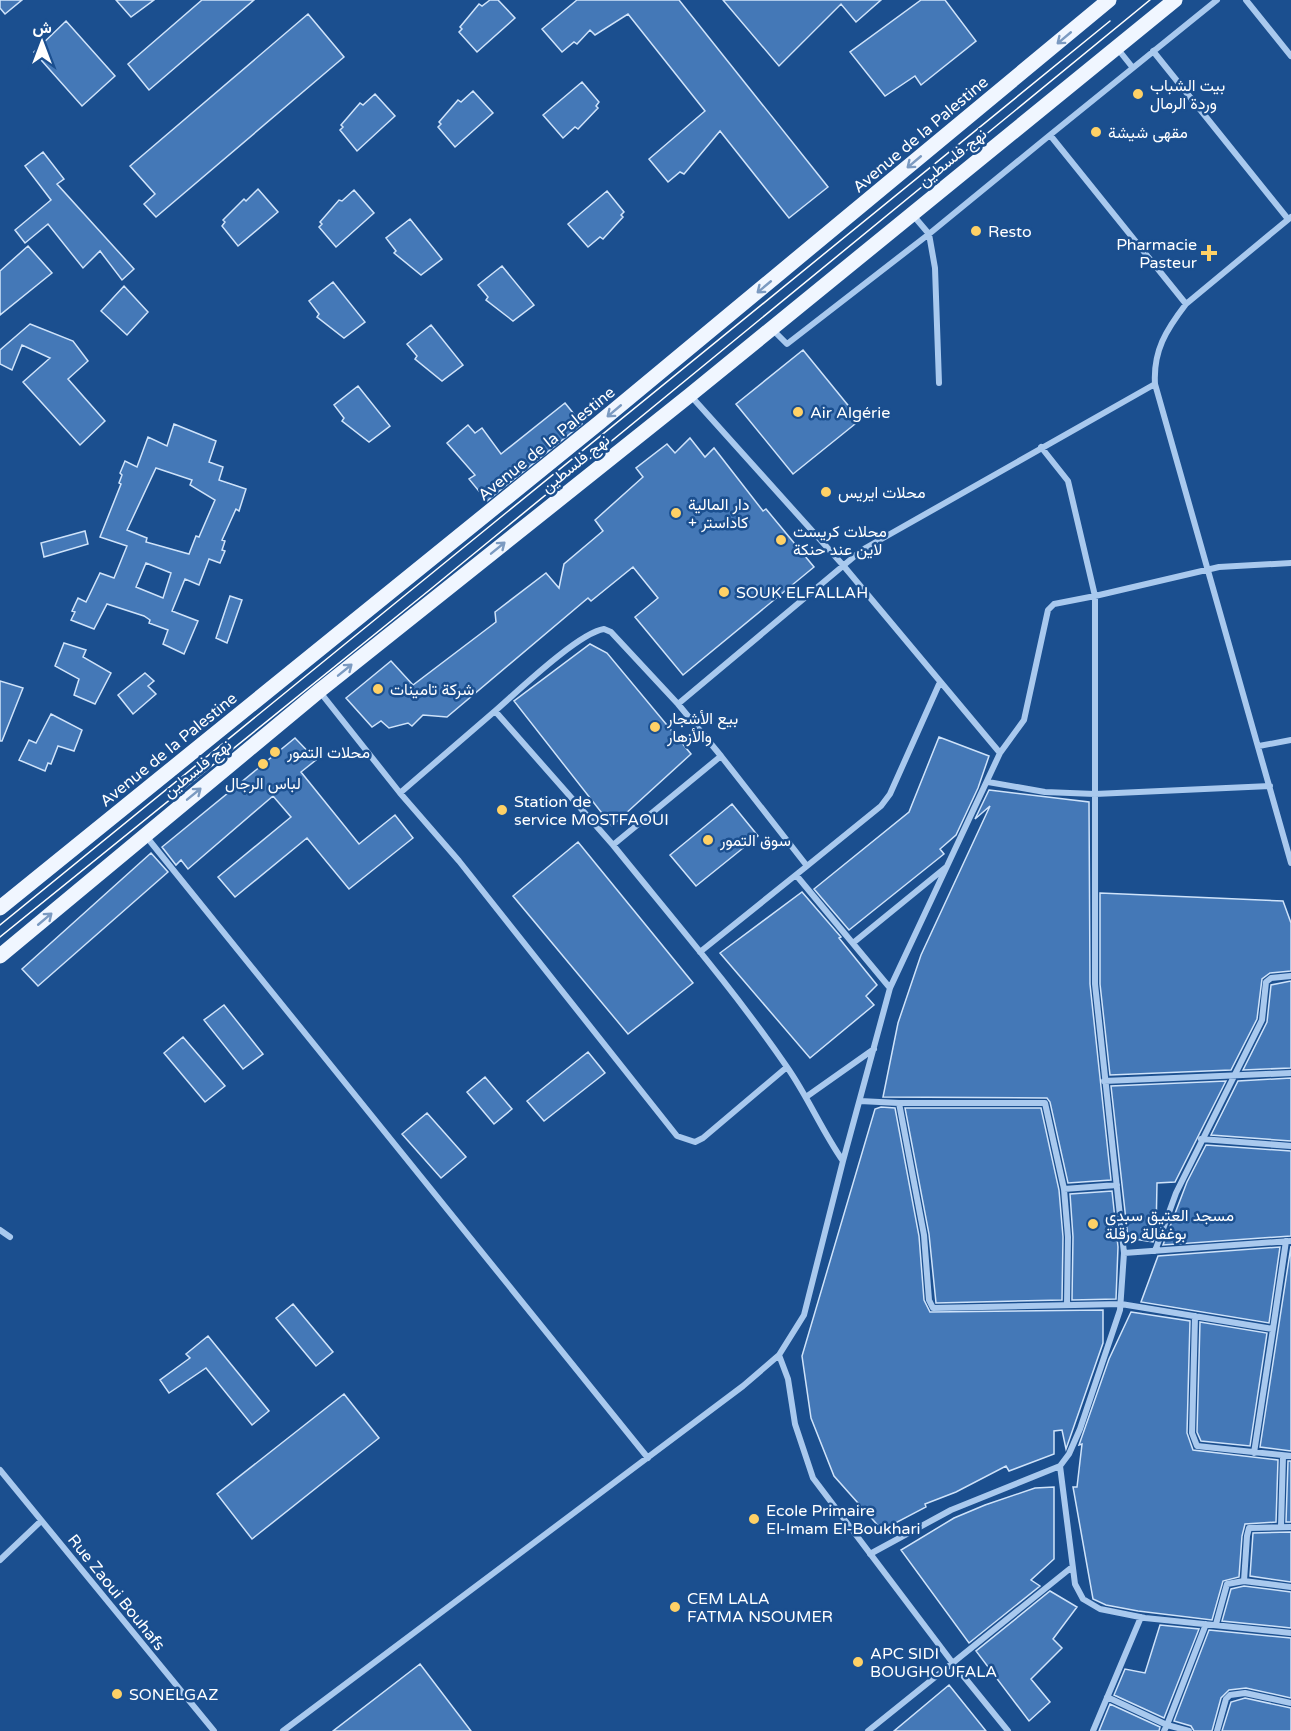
<svg xmlns="http://www.w3.org/2000/svg" width="1291" height="1731" font-family="'Varela Round',Vazirmatn,sans-serif">
  <style>
    .building { fill: #4478b7; stroke: #cfe3fa; stroke-width: 1.5; fill-rule: evenodd }
    .lines { fill: none; stroke-linecap: round; stroke-linejoin: round }
    .street { stroke: #a9c9ee; stroke-width: 6 }
    .primary { stroke: #f0f6ff; stroke-width: 15 }
    .tram { stroke: #fff; stroke-width: 1.5 }
    .oneway { stroke: #7b9ac1 }
    .poi-dot { fill: #ffd166; stroke: #1b4f8f; stroke-width: 2 }
    .labels { text-anchor: middle; stroke-width: 5; stroke-linejoin: round; paint-order: stroke }
    .poi-label { font-size: 16px; fill: #fff; stroke: #1b4f8f; text-anchor: start }
    .street-label { font-size: 16px; fill: #fff; stroke: #1b4f8f }
  </style>
  <rect width="100%" height="100%" fill="#1b4f8f"/>
  <path class="building" d="M0 0H22L5 14 0 8Z
    M116 0H154L131 17Z
    M202 0H254L149 90 128 64Z
    M490 0H498L515 18 477 52 459 32 462 29 460 27 479 4 482 6Z
    M577 0H679L828 187 789 218 720 131 684 174 680 172 668 182 649 159 705 111 628 14 595 35 590 30 577 44 574 42 562 52 542 29Z
    M723 0H881L856 22 841 4 779 66Z
    M921 0H945L976 41 921 85 915 76 885 96 850 52Z
    M308 14 344 57 156 217 144 204 155 194 130 166Z
    M66 21 115 76 82 106 34 52Z
    M582 82 599 102 596 106 598 108 578 129 575 127 563 138 543 115Z
    M473 91 493 113 455 147 438 127 441 124 439 122 458 100 461 102Z
    M375 94 395 116 357 151 340 130 343 127 341 125 360 103 363 105Z
    M43 152 64 179 57 184 134 269 122 280 100 251 83 268 48 224 25 243 15 230 51 200 25 166Z
    M258 189 278 212 238 246 222 226 225 222 223 220 244 199 246 201Z
    M354 190 374 213 336 247 319 227 322 224 320 222 339 200 342 201Z
    M607 191 624 212 621 215 623 217 603 239 600 237 588 247 568 224Z
    M410 219 442 259 421 275 394 253 396 251 386 238Z
    M28 246 52 273 0 315V271Z
    M502 266 534 305 513 321 486 300 488 297 478 285Z
    M333 282 365 322 344 338 317 317 319 314 309 301Z
    M124 286 148 312 127 335 101 311Z
    M30 324 73 341 88 361 68 379 105 421 80 445 23 382 50 358 22 345 12 370 0 364V350Z
    M431 325 463 365 442 381 415 359 417 356 407 344Z
    M803 350 860 420 793 474 736 404Z
    M358 386 390 426 369 442 342 421 344 418 334 405Z
    M565 403 582 424 487 501 469 479 475 475 447 443 468 425 475 433 482 428 501 454Z
    M174 424 216 441 209 462 223 467 219 480 246 489 239 511 236 509 222 540 225 541 222 550 225 551 220 563 209 559 199 585 185 579 172 611 198 621 184 654 163 644 168 630 149 623 150 620 144 616 107 604 94 629 71 620 75 612 72 611 78 598 86 602 100 573 114 578 127 546 100 537 121 484 119 483 122 475 120 473 125 461 137 467 148 437 167 446ZM156 468 192 480 190 485 215 500 199 537 196 536 189 554 146 542 147 538 127 530ZM146 563 171 573 163 598 136 587Z
    M690 438 705 457 714 448 763 511 766 509 814 567 683 675 635 617 658 598 633 567 591 601 588 598 447 717 423 715 412 726 408 723 389 728 381 721 372 727 346 698 391 661 413 685 496 622 495 612 546 573 559 588 564 564 603 531 595 520 643 477 636 468 667 444 675 453Z
    M85 531 88 544 44 557 41 543Z
    M230 596 242 600 227 643 216 638Z
    M64 643 86 650 83 657 111 673 95 704 74 695 79 679 55 666Z
    M590 644 607 653 691 754 612 826 514 701Z
    M145 673 154 681 148 686 156 694 133 714 118 695Z
    M0 681 23 688 2 741H0Z
    M51 714 82 730 74 751 58 746 51 764 48 763 45 771 19 760 29 740 36 743Z
    M939 737 989 756 978 788 956 835 940 849 944 854 849 930 814 889 909 812Z
    M295 738 316 760 301 772 359 844 395 815 413 838 349 889 307 838 235 897 218 877 291 817 273 796 188 869 181 860 176 865 162 847Z
    M989 790 1089 802 1090 984 1111 1180 1068 1183 1050 1102 1047 1098 883 1097 898 1023 921 955 990 806 975 819Z
    M732 804 758 836 696 886 670 855Z
    M578 842 693 983 628 1034 513 896Z
    M151 853 168 872 38 986 22 969Z
    M802 892 841 937 839 938 877 985 866 996 874 1005 810 1058 720 953Z
    M1100 893 1283 901 1291 923V971L1270 973 1262 979 1257 1019 1231 1070 1110 1075 1100 984Z
    M1291 981V1068L1243 1070 1267 1022 1271 985Z
    M224 1005 263 1054 243 1069 204 1020Z
    M183 1037 225 1086 205 1102 164 1053Z
    M588 1052 605 1073 544 1121 527 1101Z
    M485 1077 512 1109 494 1124 467 1092Z
    M1291 1078V1141L1211 1135 1238 1081Z
    M1226 1081 1175 1182 1157 1183 1156 1233 1153 1242 1128 1238 1111 1086Z
    M881 1107 895 1108 919 1236 924 1300 930 1312 1103 1310V1343L1066 1449 1062 1430 1054 1431V1454L1009 1471 1006 1466 956 1492 925 1504 926 1507 882 1530 834 1476 811 1418 802 1356 875 1109Z
    M905 1108H1041L1059 1190 1063 1237 1062 1300 936 1303 929 1234Z
    M427 1113 466 1157 441 1178 402 1134Z
    M1206 1145 1291 1151V1236L1163 1245 1187 1182Z
    M1112 1191 1118 1247 1116 1299 1072 1300 1073 1237 1070 1194Z
    M1291 1246V1451L1260 1447Z
    M1280 1247 1269 1323 1141 1302 1158 1256Z
    M293 1304 333 1352 316 1366 276 1318Z
    M1131 1312 1190 1321 1187 1433 1193 1450 1278 1460 1276 1522 1245 1524 1242 1536 1239 1577 1223 1581 1212 1620 1138 1611 1106 1605 1093 1599 1073 1487H1077L1082 1444 1079 1445 1109 1359Z
    M1200 1322 1267 1333 1250 1446 1201 1441 1197 1432Z
    M208 1336 269 1411 252 1425 206 1368 169 1393 160 1380 190 1358 186 1354Z
    M344 1394 379 1438 252 1539 217 1494Z
    M1288 1461H1291V1522H1286Z
    M1054 1487V1559L1031 1580 1040 1586 969 1643 901 1550 954 1518 985 1505 1035 1488Z
    M1291 1532V1582L1250 1576 1253 1533Z
    M1244 1586 1291 1592V1628L1222 1621 1231 1589Z
    M1050 1591 1077 1607 1053 1639 1062 1648 1031 1679 1050 1702 1029 1721 976 1651Z
    M1160 1625 1199 1629 1164 1718 1114 1695 1125 1669 1145 1673Z
    M1209 1630 1291 1638V1698L1246 1688 1229 1690 1221 1698 1212 1731H1194L1191 1726 1174 1721Z
    M420 1664 471 1731H333Z
    M949 1685 986 1731H894Z
    M1245 1698 1291 1708V1731H1222L1231 1702Z
    M1110 1704 1160 1727 1159 1731H1099Z"/>
  <g class="lines">
    <path class="street" d="M1246 0 1291 56
      M1117 48 1133 68
      M1153 51 1288 219
      M1050 135 1217 0
      M912 214 929 234 1050 135 1186 304C1166 330 1153 351 1155 384L1291 863
      M1186 304 1291 217
      M772 329 787 344 929 234 935 268 939 383
      M690 395 842 564 1000 753 890 988 843 1161
      M320 692 400 793 495 711
      M1259 746 1291 740
      M1000 753 1024 720 1048 610 1054 604 1095 596 1068 481 1041 447
      M721 756 807 866 881 806 890 794 940 682
      M988 782 1045 792 1095 794 1270 786
      M400 793 459 861 677 1136 695 1142 703 1138 787 1067
      M145 835 648 1458
      M613 845 495 711C517 692 578 633 604 629L611 632 678 704
      M796 875 890 988
      M853 943 945 868
      M700 952 807 866
      M1104 1081 1291 1073
      M806 1097 874 1049
      M860 1101 899 1103 924 1235 929 1300 933 1308 1121 1304 1273 1329 1286 1241
      M899 1103H1045L1064 1189
      M1201 1139 1291 1146
      M0 1230 10 1237
      M1155 1251 1176 1193 1262 1020 1266 982 1271 978 1291 976
      M1124 1253 1095 984V596L1219 567 1291 563
      M1067 1305 1068 1237 1064 1189 1117 1185
      M1195 1316 1192 1433 1197 1446 1291 1456
      M779 1355 788 1379 795 1424 813 1478 952 1662 1008 1731
      M1254 1453 1273 1329
      M1060 1466 1075 1584 1083 1599 1100 1609 1145 1618 1291 1633
      M0 1470 214 1731
      M1281 1526 1283 1456
      M870 1554 951 1510 1060 1466 1069 1454 1080 1429 1120 1310 1124 1253 1291 1241
      M0 1560 41 1521
      M1244 1581 1247 1536 1249 1528 1291 1527
      M1216 1624 1227 1584 1244 1581 1291 1587
      M1107 1697 1167 1725 1164 1731
      M283 1731 743 1386 779 1355 804 1315 843 1161C822 1131 808 1097 787 1067 734 990 672 918 613 845L721 756 678 704 862 550 1155 384
      M868 1731 1072 1567
      M1093 1731 1141 1617
      M1189 1731 1167 1725 1206 1624
      M1217 1731 1226 1699 1230 1695 1245 1693 1291 1703"/>
    <path class="primary" d="M0 908 600 422 1109 0
      M0 956 319 691 690 395 1175 0"/>
    <path class="tram" d="M0 925 1110 21
      M0 937 432 588 1150 0"/>
  </g>
  <defs><path id="oneway-shaft" d="M-6 0H5M1.5-3L5.5 0L1.5 3" fill="none" stroke-width="1.6" stroke-linecap="round" stroke-linejoin="round" transform="scale(1.5)"/></defs>
  <g class="oneway">
    <use href="#oneway-shaft" transform="translate(1064 38) rotate(140)"/>
    <use href="#oneway-shaft" transform="translate(914 162) rotate(140)"/>
    <use href="#oneway-shaft" transform="translate(764 287) rotate(140)"/>
    <use href="#oneway-shaft" transform="translate(614 411) rotate(140)"/>
    <use href="#oneway-shaft" transform="translate(498 548) rotate(-39)"/>
    <use href="#oneway-shaft" transform="translate(345 670) rotate(-39)"/>
    <use href="#oneway-shaft" transform="translate(194 794) rotate(-39)"/>
    <use href="#oneway-shaft" transform="translate(45 919) rotate(-40)"/>
  </g>
  <g class="poi-dot">
    <circle cx="1138" cy="94" r="6"/>
    <circle cx="1096" cy="132" r="6"/>
    <circle cx="976" cy="231" r="6"/>
    <path d="M1206 244h6v6h6v6h-6v6h-6v-6h-6v-6h6z"/>
    <circle cx="798" cy="412" r="6"/>
    <circle cx="826" cy="492" r="6"/>
    <circle cx="676" cy="513" r="6"/>
    <circle cx="781" cy="540" r="6"/>
    <circle cx="724" cy="592" r="6"/>
    <circle cx="378" cy="689" r="6"/>
    <circle cx="655" cy="727" r="6"/>
    <circle cx="275" cy="752" r="6"/>
    <circle cx="263" cy="764" r="6"/>
    <circle cx="502" cy="810" r="6"/>
    <circle cx="708" cy="840" r="6"/>
    <circle cx="1093" cy="1224" r="6"/>
    <circle cx="754" cy="1519" r="6"/>
    <circle cx="675" cy="1607" r="6"/>
    <circle cx="858" cy="1662" r="6"/>
    <circle cx="117" cy="1694" r="6"/>
  </g>
  <g class="labels">
    <g class="poi-label">
      <text x="1150" y="91">بيت الشباب<tspan x="1150" dy="18">وردة الرمال</tspan></text>
      <text x="1108" y="138">مقهى شيشة</text>
      <text x="988" y="237">Resto</text>
      <text x="1197" y="250" text-anchor="end">Pharmacie<tspan x="1197" dy="18">Pasteur</tspan></text>
      <text x="810" y="418">Air Algérie</text>
      <text x="838" y="498">محلات ايريس</text>
      <text x="688" y="510">دار المالية<tspan x="688" dy="18">+ كاداستر</tspan></text>
      <text x="793" y="537">محلات كريست<tspan x="793" dy="18">لاين عند حنكة</tspan></text>
      <text x="736" y="598">SOUK ELFALLAH</text>
      <text x="390" y="695">شركة تامينات</text>
      <text x="667" y="724">بيع الأشجار<tspan x="667" dy="18">والأزهار</tspan></text>
      <text x="287" y="758">محلات التمور</text>
      <text x="263" y="789" text-anchor="middle">لباس الرجال</text>
      <text x="514" y="807">Station de<tspan x="514" dy="18">service MOSTFAOUI</tspan></text>
      <text x="720" y="846">سوق التمور</text>
      <text x="1105" y="1221">مسجد العتيق سبدي<tspan x="1105" dy="18">بوغفالة ورقلة</tspan></text>
      <text x="766" y="1516">Ecole Primaire<tspan x="766" dy="18">El-Imam El-Boukhari</tspan></text>
      <text x="687" y="1604">CEM LALA<tspan x="687" dy="18">FATMA NSOUMER</tspan></text>
      <text x="870" y="1659">APC SIDI<tspan x="870" dy="18">BOUGHOUFALA</tspan></text>
      <text x="129" y="1700">SONELGAZ</text>
    </g>
    <g class="street-label">
      <text transform="translate(920 134) rotate(-40)" y="6">Avenue de la Palestine</text>
      <text transform="translate(952 157) rotate(-39)" y="6">نهج فلسطين</text>
      <text transform="translate(546 443) rotate(-39)" y="6">Avenue de la Palestine</text>
      <text transform="translate(575 463) rotate(-39)" y="6">نهج فلسطين</text>
      <text transform="translate(168 749) rotate(-39)" y="6">Avenue de la Palestine</text>
      <text transform="translate(197 768) rotate(-39)" y="6">نهج فلسطين</text>
      <text transform="translate(117 1592) rotate(51)" y="6">Rue Zaoui Bouhafs</text>
    </g>
  </g>
  <g transform="translate(42 42)" stroke="#1b4f8f" stroke-width="4.5" paint-order="stroke">
  <path d="M0-4.5L10 22L0 15L-10 22Z" fill="#ffffff"/>
  <text y="-9" font-size="16" font-weight="bold" text-anchor="middle" fill="#ffffff">ش</text>
  </g>
</svg>
